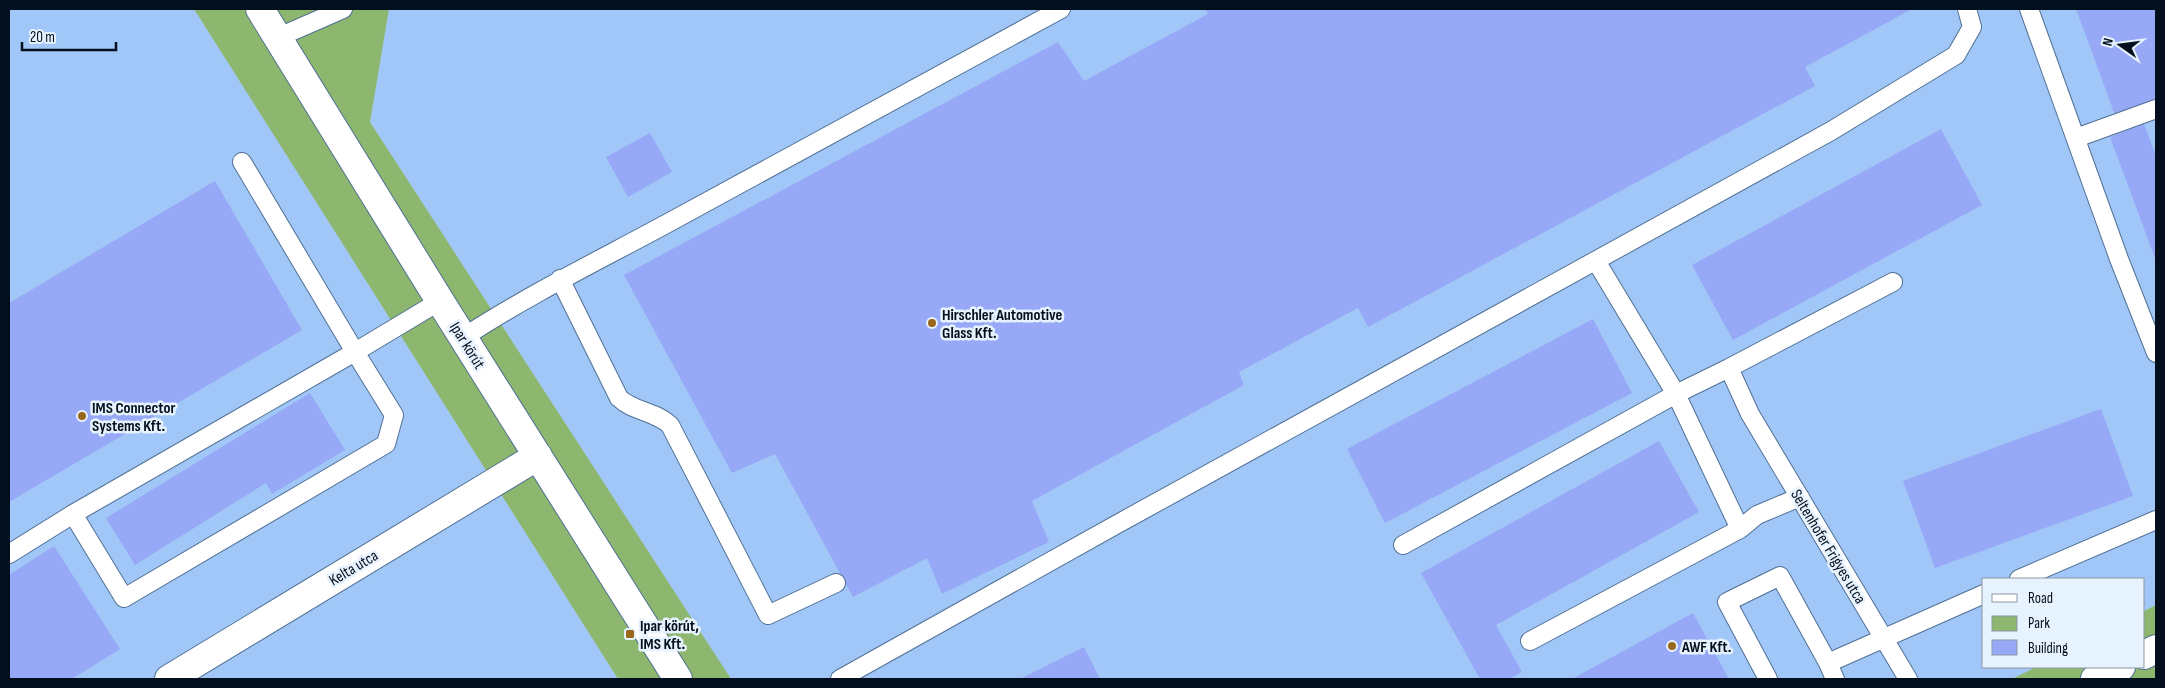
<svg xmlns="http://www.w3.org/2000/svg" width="2165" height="688" font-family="'Sofia Sans Condensed',sans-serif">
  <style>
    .built { fill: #a0c7f7 }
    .green { fill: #8db66e }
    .building { fill: #97a9f6 }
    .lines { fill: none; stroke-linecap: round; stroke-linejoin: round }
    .lane-casing { stroke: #507095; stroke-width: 20 }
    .street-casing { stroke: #507095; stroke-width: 30 }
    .lane { stroke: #fff; stroke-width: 18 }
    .street { stroke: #fff; stroke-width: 28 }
    .poi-dot { fill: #98671a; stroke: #e7f2ff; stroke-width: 2 }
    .labels { text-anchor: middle; stroke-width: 5; stroke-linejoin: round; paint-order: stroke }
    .poi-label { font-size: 16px; font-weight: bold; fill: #040f1d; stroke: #e7f2ff; text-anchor: start }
    .street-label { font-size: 16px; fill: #040f1d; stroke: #e7f2ff }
  </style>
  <rect width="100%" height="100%" fill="#b0d3fd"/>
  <path class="built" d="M9 9H194L618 679H9Z
    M389 9H2156V605L2144 611V579H1984V667H2036L2012 679H731L370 122Z"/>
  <path class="green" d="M194 9H389L370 122 731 679H618Z
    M2156 605V679H2012L2036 667H2144V611Z"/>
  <path class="building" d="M1205 9H1912L1805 67 1815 86 1368 327 1358 308 1239 372 1244 385 1032 501 1049 542 942 594 927 558 853 597 775 454 732 473 624 275 1058 42 1084 81 1208 14Z
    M2076 9H2156V100L2115 115Z
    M2144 124 2156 156V261L2110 137Z
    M1941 129 1982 205 1733 340 1692 265Z
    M650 133 672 172 628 197 606 157Z
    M215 181 302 330 9 502V303Z
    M1593 319 1632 393 1385 523 1347 449Z
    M310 393 345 450 272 494 266 483 135 565 106 518Z
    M2101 409 2133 496 1935 568 1903 481Z
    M1659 441 1699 512 1496 625 1522 672 1509 679H1480L1421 573Z
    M54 546 120 649 72 679H9V575Z
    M1693 613 1729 679H1572Z
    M1084 647 1100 679H1020Z"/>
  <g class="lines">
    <g class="lane-casing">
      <path id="lane" d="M2029 9 2119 259 2156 353
        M279 37 343 9
        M2076 138 2156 109
        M560 279 619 398C634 412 655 411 670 425L768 615 836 583
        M464 337C533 292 606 257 679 217 806 148 933 78 1061 9
        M1729 368 1893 282
        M73 514 124 598 386 444 394 415 355 352 440 301
        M1740 529 1757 515 1800 497
        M1403 545 1676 394 1729 368 1750 414 1908 679
        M9 554 73 514 355 352 242 162
        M2019 579 2156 520
        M1530 641 1740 529 1676 394 1596 261
        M1828 663 1984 594
        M840 679 1121 522 1831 131 1956 55 1972 27 1967 9
        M1768 679 1727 602 1780 576 1828 663 1835 679"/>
    </g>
    <g class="street-casing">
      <path id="street" d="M260 9 440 301 678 679
        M2144 655 2156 649
        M169 679 538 456
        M2095 679 2121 667"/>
    </g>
    <use href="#lane" class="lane"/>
    <use href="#street" class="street"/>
  </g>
  <g class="poi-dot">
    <circle cx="932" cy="323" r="5"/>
    <circle cx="82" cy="416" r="5"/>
    <rect x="625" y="629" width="10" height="10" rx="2.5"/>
    <circle cx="1672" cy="646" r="5"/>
  </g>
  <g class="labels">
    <g class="poi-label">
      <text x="942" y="320">Hirschler Automotive<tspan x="942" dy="18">Glass Kft.</tspan></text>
      <text x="92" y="413">IMS Connector<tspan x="92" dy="18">Systems Kft.</tspan></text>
      <text x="640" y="631">Ipar körút,<tspan x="640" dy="18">IMS Kft.</tspan></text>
      <text x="1682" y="652">AWF Kft.</text>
    </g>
    <g class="street-label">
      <text transform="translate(468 345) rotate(58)" y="6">Ipar körút</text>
      <text transform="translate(1829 546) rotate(59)" y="6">Seltenhofer Frigyes utca</text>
      <text transform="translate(353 567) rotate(-31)" y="6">Kelta utca</text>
    </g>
  </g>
  <rect width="2165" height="688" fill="none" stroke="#040f1d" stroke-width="20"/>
  <rect x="1982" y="578" width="162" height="90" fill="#e7f2ff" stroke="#8c97a5"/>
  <rect x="1992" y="594" width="25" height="8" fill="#ffffff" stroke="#8c97a5"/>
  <text x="2028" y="603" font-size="15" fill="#040f1d">Road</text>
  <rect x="1992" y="616" width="25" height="15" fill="#8db66e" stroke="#8c97a5"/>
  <text x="2028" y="628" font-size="15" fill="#040f1d">Park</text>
  <rect x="1992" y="640" width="25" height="15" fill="#97a9f6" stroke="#8c97a5"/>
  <text x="2028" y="653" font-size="15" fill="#040f1d">Building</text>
  <g transform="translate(2120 45) rotate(284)" stroke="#e7f2ff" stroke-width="4" paint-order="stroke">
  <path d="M0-4L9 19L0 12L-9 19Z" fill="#040f1d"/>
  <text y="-8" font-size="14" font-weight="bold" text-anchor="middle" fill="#040f1d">N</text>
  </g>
  <path d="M22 42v8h94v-8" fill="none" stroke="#040f1d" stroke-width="2.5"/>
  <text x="30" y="42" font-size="15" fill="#040f1d" stroke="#e7f2ff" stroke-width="4" paint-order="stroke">20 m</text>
</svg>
